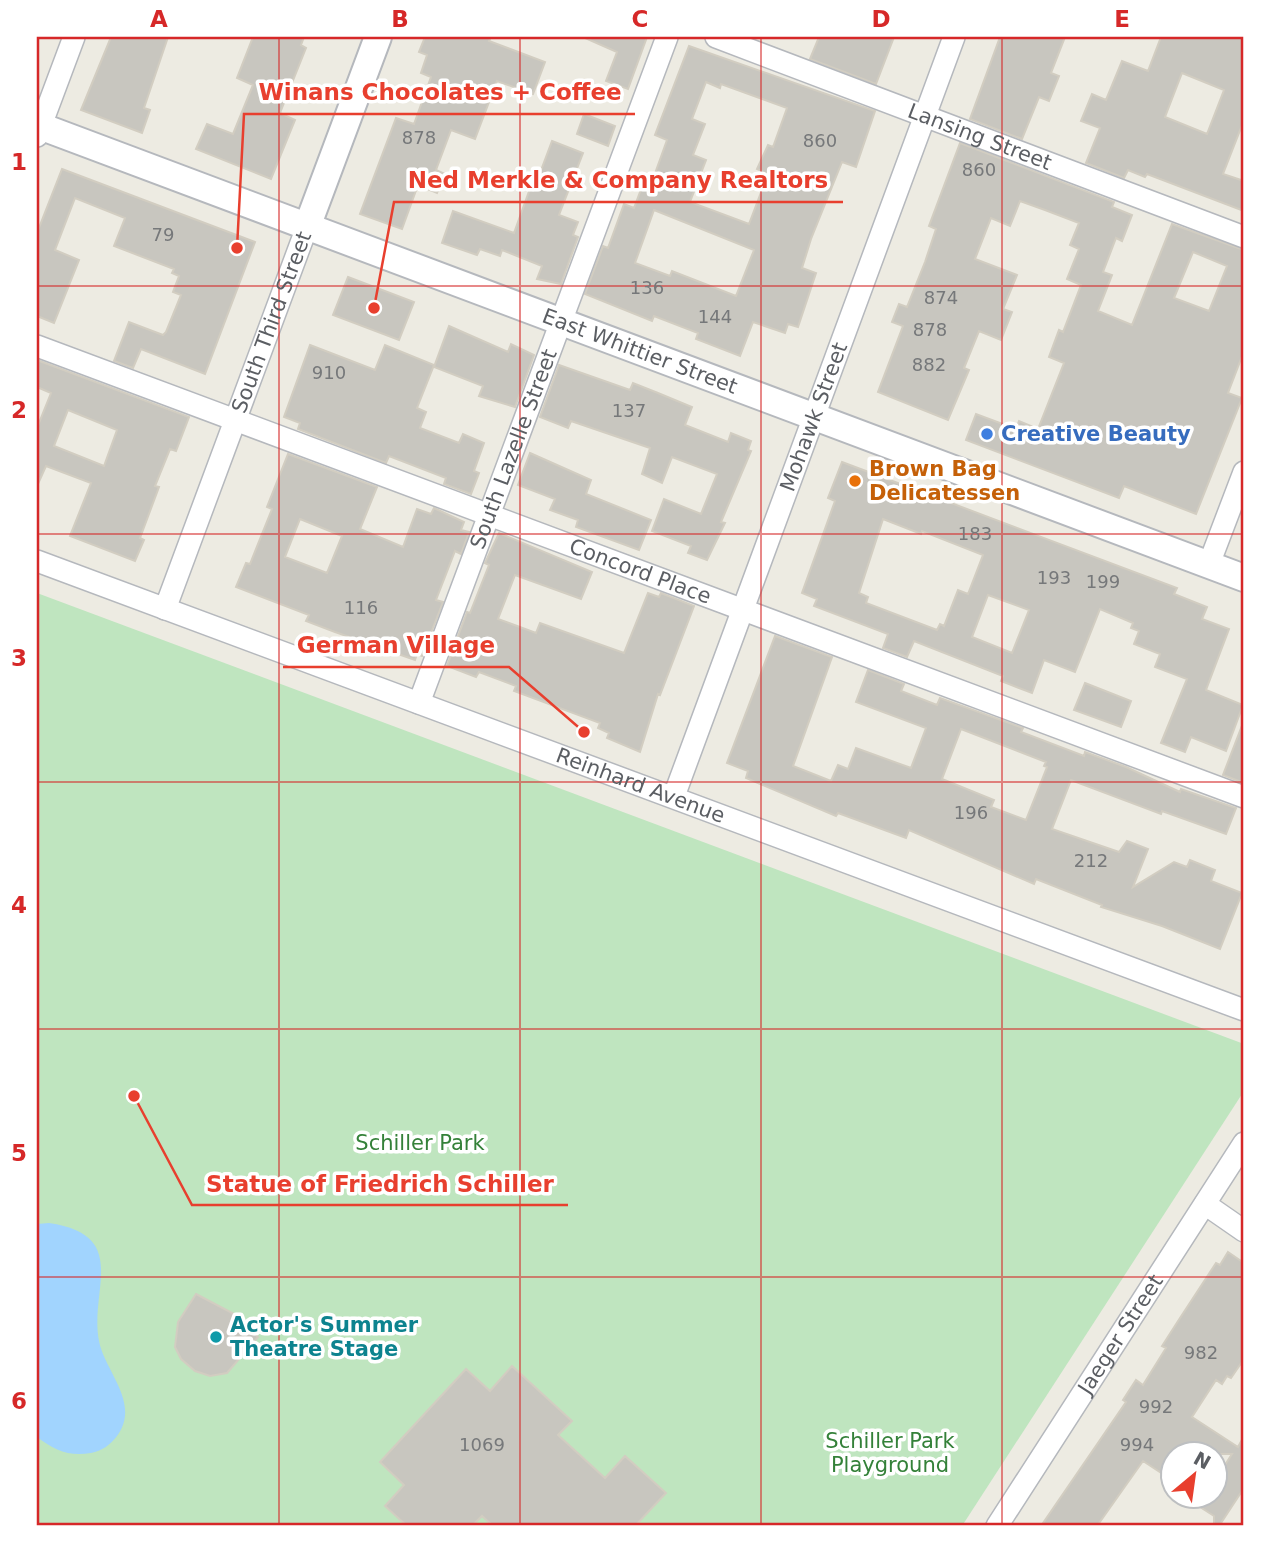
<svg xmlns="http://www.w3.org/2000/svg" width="1281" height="1563" font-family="'DejaVu Sans',sans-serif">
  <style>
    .green { fill: #bfe5bf }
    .water { fill: #a1d4fe }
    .building { fill: #c8c6bf; stroke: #d2cdc1; stroke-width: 2; fill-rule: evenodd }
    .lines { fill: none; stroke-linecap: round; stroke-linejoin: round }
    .minor-casing { stroke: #b5b8bd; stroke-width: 24 }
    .tertiary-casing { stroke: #b5b8bd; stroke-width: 30 }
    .minor { stroke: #fff; stroke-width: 21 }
    .tertiary { stroke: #fff; stroke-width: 26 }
    .grid { fill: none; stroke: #d62828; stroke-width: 2; stroke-opacity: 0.55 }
    .shop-dot { fill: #3f7fe0; stroke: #fff; stroke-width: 2.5 }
    .food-dot { fill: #e8710a; stroke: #fff; stroke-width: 2.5 }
    .culture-dot { fill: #0f9aa8; stroke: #fff; stroke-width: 2.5 }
    .labels { text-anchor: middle; stroke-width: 7; stroke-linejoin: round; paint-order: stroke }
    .number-label { font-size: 18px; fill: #76787a }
    .street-label { font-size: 21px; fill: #5b5e63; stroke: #fff }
    .shop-label { font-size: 21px; font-weight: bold; fill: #366cbe; stroke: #fff; text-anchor: start }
    .food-label { font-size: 21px; font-weight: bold; fill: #c56008; stroke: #fff; text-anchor: start }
    .park-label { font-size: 21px; fill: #348139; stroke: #fff }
    .culture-label { font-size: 21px; font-weight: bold; fill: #0d838f; stroke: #fff; text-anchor: start }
    .leader { fill: none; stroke: #e83f2e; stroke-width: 2.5 }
    .callout-dot { fill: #e83f2e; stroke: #fff; stroke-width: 2.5 }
    .callout-label { font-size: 23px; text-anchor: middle; font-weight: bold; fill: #e83f2e; stroke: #fff; stroke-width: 7; stroke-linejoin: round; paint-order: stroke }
    .neatline { fill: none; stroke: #d62828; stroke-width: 2.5 }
    .grid-label { font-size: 23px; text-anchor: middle; font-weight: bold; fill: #d62828 }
  </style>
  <rect width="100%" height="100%" fill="#edebe2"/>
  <path class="green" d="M37 593 1244 1044V1091L962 1526H37Z"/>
  <path class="water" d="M49 1223C131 1235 89 1290 99 1341 105 1372 141 1403 117 1436 110 1445 102 1451 91 1453 69 1457 54 1450 37 1437V1224Z"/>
  <path class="building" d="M111 37H168L144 108 150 110 142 133 81 110Z
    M253 37H304L301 45 306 48 280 113 295 120 271 179 196 149 207 124 233 134 253 85 237 78Z
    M425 37H491L489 41 545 62 533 94 497 81 475 139 451 130 436 170 445 174 437 193 418 185 402 229 360 214 396 118 414 124 431 77 421 73 427 55 419 52Z
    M583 37H647L628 89 606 81 617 52Z
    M819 37H894L876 84 810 59Z
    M1000 37H1065L1051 73 1059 76 1049 101 1039 97 1022 139 970 119Z
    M1161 37H1244V120L1223 174 1244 181V211L1147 174 1145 177 1128 170 1124 178 1086 163 1100 128 1081 121 1092 94 1106 100 1122 61 1148 71ZM1182 73 1224 90 1207 134 1165 117Z
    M689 46 875 111 856 167 842 162 811 239 802 268 816 273 798 327 788 324 785 333 753 322 740 356 696 339 698 333 654 316 652 321 585 294 603 246 608 248 624 204 634 208 646 176 653 179 667 140 655 135ZM706 82 720 88 721 84 787 108 773 147 768 145 757 169 768 174 749 224 690 202 706 160 693 155 705 124 692 119ZM654 210 754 250 736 296 672 271 670 276 635 263Z
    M584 114 615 126 608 146 577 134Z
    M552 141 583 153 559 215 578 222 573 235 578 237 561 284 537 279 542 266 502 250 500 256 480 249 477 255 442 243 453 211 514 233 536 172 540 173Z
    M960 143 1114 202 1112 207 1132 215 1122 241 1116 238 1103 272 1112 275 1098 311 1132 325 1172 224 1244 250V351L1228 393 1242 398 1196 514 1124 486 1119 498 966 440 976 414 1016 429 1019 421 1038 429 1064 363 1049 357 1059 330 1063 332 1081 285 1067 279 1079 249 1070 245 1079 223 1045 210 1020 201 1010 226 991 218 975 259 1017 275 1003 309 1012 312 1001 340 979 331 964 368 969 370 948 420 878 392 903 326 892 322 899 304 907 307 925 262 936 229 929 226ZM1193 252 1227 266 1209 311 1174 298Z
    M62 169 255 242 205 374 141 349 133 368 114 361 129 322 163 335 166 332 181 295 173 292 179 276 172 273 174 269 114 246 125 218 75 198 55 250 79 260 54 323 37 316V233Z
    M348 277 414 302 399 340 333 315Z
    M449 326 508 352 511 344 534 355 515 407 479 396 483 386 434 367Z
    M310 345 375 370 385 345 434 365 417 408 426 412 420 428 459 443 463 434 484 443 474 471 479 473 471 494 444 484 446 478 389 456 386 463 298 429 300 423 284 417Z
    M37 360 189 417 176 451 170 449 155 486 159 487 140 538 144 540 135 561 70 536 91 483 46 466 37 486V428L51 393 37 387ZM68 410 117 430 104 466 54 446Z
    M559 365 630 390 633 383 658 393 692 407 685 425 728 442 731 433 751 441 748 450 751 451 721 522 725 523 707 560 688 553 691 546 652 531 664 499 701 514 717 474 672 457 662 483 642 474 650 448 571 421 568 428 540 417Z
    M530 453 591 480 586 494 651 520 639 550 576 527 578 520 550 510 555 499 518 485Z
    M288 454 377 487 360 529 403 547 417 509 431 514 434 508 464 522 461 530 469 532 461 554 455 551 436 600 443 602 422 656 417 654 415 660 335 632 306 621 309 615 236 587 246 563 250 564 272 509 267 507ZM300 519 342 536 327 573 285 557Z
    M842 462 1177 588 1174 594 1207 607 1202 619 1229 629 1206 690 1243 705 1226 751 1191 737 1185 752 1161 743 1187 679 1155 667 1160 654 1134 644 1139 631 1131 628 1133 623 1100 609 1075 672 1044 660 1032 693 1001 681 1003 676 914 641 907 657 883 648 888 634 814 606 817 599 802 593 835 501 828 498ZM883 519 921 534 922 531 983 555 968 594 958 590 944 626 940 624 937 630 866 603 868 597 859 593ZM988 595 1029 610 1012 653 972 637Z
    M499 533 592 572 581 599 515 575 498 619 536 633 540 623 624 653 648 593 659 597 661 593 694 606 660 695 658 694 640 752 607 738 609 733 598 728 600 723 514 691 516 686 479 672 476 677 447 666 467 612 470 613 489 565 485 563Z
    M775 636 832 657 793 766 831 781 838 765 848 769 856 748 911 768 926 728 856 702 868 670 904 684 901 691 937 705 940 698 1023 728 1021 732 1084 756 1085 752 1126 767 1180 792 1181 789 1236 808 1226 834 1162 811 1161 814 1071 780 1052 829 1119 852 1127 841 1148 849 1133 887 1174 862 1187 867 1190 860 1215 870 1211 881 1242 893 1220 949 1162 926 1101 907 1102 905 1036 879 1034 884 909 830 906 838 838 813 836 816 746 778 748 771 727 763ZM961 729 1046 762 1044 766 1047 767 1026 820 991 807 994 800 942 779Z
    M1085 683 1131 701 1121 727 1074 710Z
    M1243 723H1244V783L1223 775Z
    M1228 1252 1244 1263V1359L1231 1378 1227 1376 1222 1384 1216 1380 1192 1417 1238 1447 1244 1436V1488L1219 1526H1214V1516L1183 1496H1214V1482L1232 1454H1193L1183 1449 1180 1454H1172V1466L1166 1476 1143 1461 1097 1526H1041L1126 1402 1123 1400 1136 1380 1143 1385 1166 1348 1162 1346 1180 1318 1216 1263 1220 1265Z
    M196 1294 238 1316 258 1337 227 1373 210 1376 195 1371 181 1359 175 1347 178 1322Z
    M512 1366 572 1421 558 1435 605 1478 625 1456 666 1493 635 1526H493L482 1516 472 1526H407L385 1506 404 1485 380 1462 466 1369 490 1391Z"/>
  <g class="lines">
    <g class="minor-casing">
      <g id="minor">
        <path id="s1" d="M716 37 1244 237"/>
        <path d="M37 136 74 37"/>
        <path id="s2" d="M37 346 1244 797"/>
        <path id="s3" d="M37 561 1244 1010"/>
        <path d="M1209 564 1244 472"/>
        <path id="s4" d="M165 609 307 227"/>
        <path id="s5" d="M419 703 667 37"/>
        <path id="s6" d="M674 796 954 37"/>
        <path d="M1205 1204 1244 1231"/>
        <path id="s7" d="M997 1526 1244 1143"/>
      </g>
    </g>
    <g class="tertiary-casing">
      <g id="tertiary">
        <path id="s8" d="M37 125 1244 578"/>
        <path d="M307 227 378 37"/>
      </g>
    </g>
    <use href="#minor" class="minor"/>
    <use href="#tertiary" class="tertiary"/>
  </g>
  <path class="grid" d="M279 37V1526M520 37V1526M761 37V1526M1002 37V1526M37 286H1244M37 534H1244M37 782H1244M37 1029H1244M37 1277H1244"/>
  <circle class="shop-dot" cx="987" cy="434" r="7"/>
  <circle class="food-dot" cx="855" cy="481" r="7"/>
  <circle class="culture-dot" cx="216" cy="1337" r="7"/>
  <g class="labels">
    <g class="number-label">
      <text x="419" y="144">878</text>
      <text x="820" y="147">860</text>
      <text x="979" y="176">860</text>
      <text x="163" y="241">79</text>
      <text x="647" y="294">136</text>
      <text x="941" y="304">874</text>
      <text x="715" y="323">144</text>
      <text x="930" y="336">878</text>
      <text x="929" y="371">882</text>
      <text x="329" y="379">910</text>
      <text x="629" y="417">137</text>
      <text x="975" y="540">183</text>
      <text x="1054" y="584">193</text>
      <text x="1103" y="588">199</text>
      <text x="361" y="614">116</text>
      <text x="971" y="819">196</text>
      <text x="1091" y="867">212</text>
      <text x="1201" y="1359">982</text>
      <text x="1156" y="1413">992</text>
      <text x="482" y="1451">1069</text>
      <text x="1137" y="1451">994</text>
    </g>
    <g class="street-label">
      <text dy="7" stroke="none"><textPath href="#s1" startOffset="282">Lansing Street</textPath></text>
      <text dy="7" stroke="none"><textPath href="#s4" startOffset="306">South Third Street</textPath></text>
      <text dy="7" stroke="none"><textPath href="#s8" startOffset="644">East Whittier Street</textPath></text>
      <text dy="7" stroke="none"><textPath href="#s6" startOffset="404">Mohawk Street</textPath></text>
      <text dy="7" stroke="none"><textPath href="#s5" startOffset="271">South Lazelle Street</textPath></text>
      <text dy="7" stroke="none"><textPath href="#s2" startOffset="644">Concord Place</textPath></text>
      <text dy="7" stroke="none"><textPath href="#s3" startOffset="644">Reinhard Avenue</textPath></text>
      <text dy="7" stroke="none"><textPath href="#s7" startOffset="228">Jaeger Street</textPath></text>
    </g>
    <g class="shop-label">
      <text x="1001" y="441">Creative Beauty</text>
    </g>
    <g class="food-label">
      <text x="869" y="476">Brown Bag<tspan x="869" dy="24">Delicatessen</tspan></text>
    </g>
    <g class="park-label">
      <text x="420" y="1150">Schiller Park</text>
      <text x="890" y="1448">Schiller Park<tspan x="890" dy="24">Playground</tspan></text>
    </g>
    <g class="culture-label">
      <text x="230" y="1332">Actor's Summer<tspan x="230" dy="24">Theatre Stage</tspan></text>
    </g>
  </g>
  <path class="leader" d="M237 248L244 114H635M374 308L394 202H843M584 732L509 667H283M134 1096L192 1205H568"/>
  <g class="callout-dot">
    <circle cx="237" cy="248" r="7"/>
    <circle cx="374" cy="308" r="7"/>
    <circle cx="584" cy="732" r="7"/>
    <circle cx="134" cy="1096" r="7"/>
  </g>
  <g class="callout-label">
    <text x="440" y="100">Winans Chocolates + Coffee</text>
    <text x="618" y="188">Ned Merkle &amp; Company Realtors</text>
    <text x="396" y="653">German Village</text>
    <text x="380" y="1192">Statue of Friedrich Schiller</text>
  </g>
  <rect width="1281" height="1563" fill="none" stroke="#ffffff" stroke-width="77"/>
  <g transform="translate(1194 1475) rotate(29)"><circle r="33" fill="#ffffff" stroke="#bdbfc1" stroke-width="2"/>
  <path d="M0-5L12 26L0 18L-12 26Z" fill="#e83f2e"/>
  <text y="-10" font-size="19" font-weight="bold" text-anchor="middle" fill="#5b5e63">N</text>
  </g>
  <rect x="38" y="38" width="1204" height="1486" class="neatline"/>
  <g class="grid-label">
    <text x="159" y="27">A</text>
    <text x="400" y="27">B</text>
    <text x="640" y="27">C</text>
    <text x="881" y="27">D</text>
    <text x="1122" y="27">E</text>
    <text x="19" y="170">1</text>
    <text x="19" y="418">2</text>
    <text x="19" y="666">3</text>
    <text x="19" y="913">4</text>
    <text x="19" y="1161">5</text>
    <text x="19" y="1409">6</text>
  </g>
</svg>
